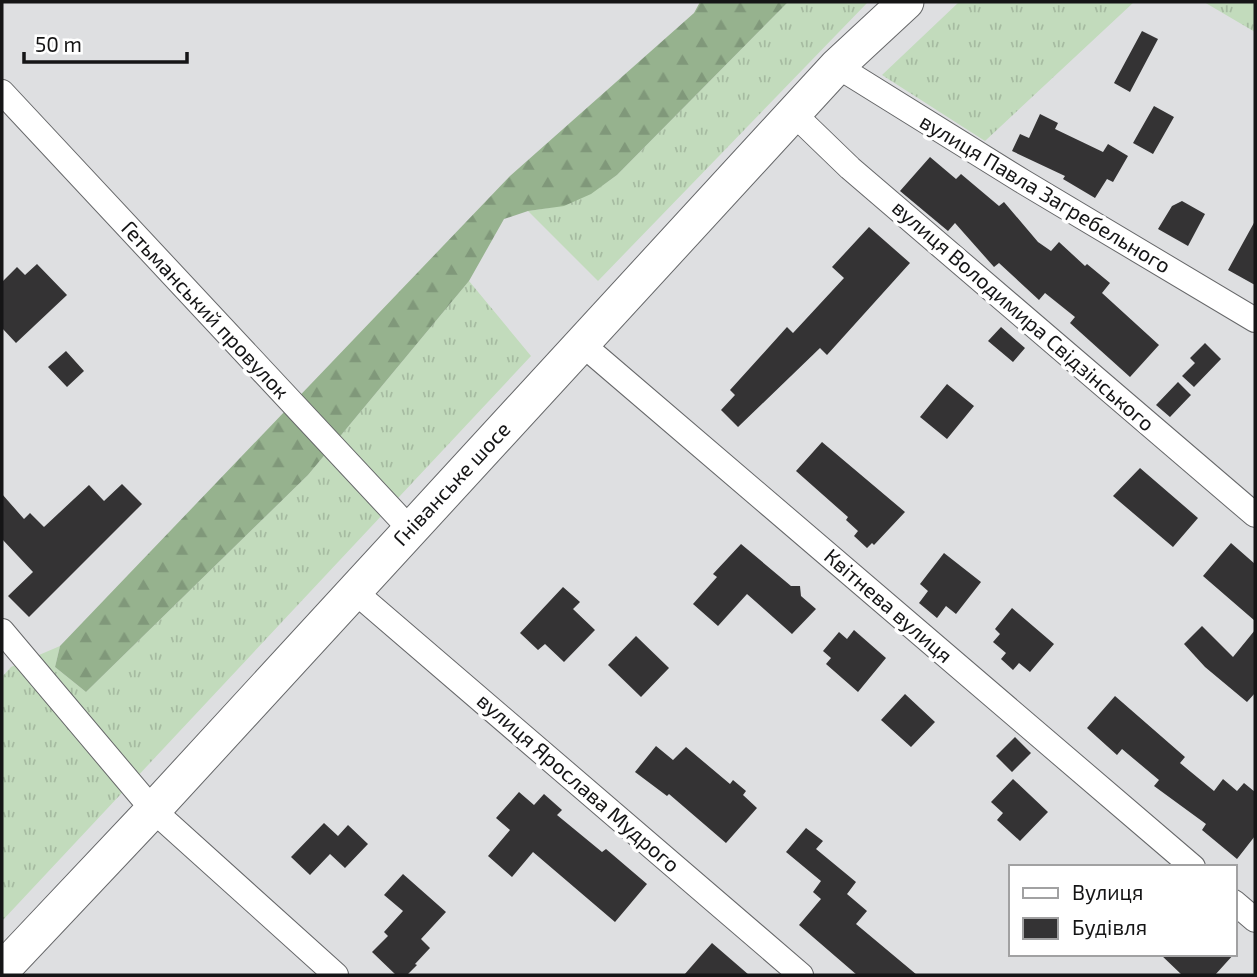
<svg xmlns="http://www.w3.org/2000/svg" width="1257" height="977" font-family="'Exo 2',sans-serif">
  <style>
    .grass { fill: url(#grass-tufts) }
    .forest { fill: url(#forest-firs) }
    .building { fill: #343334 }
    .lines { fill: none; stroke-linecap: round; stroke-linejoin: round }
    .minor-casing { stroke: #666769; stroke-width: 26 }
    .secondary-casing { stroke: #666769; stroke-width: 37 }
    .minor { stroke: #fff; stroke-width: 24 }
    .secondary { stroke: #fff; stroke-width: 35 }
    .labels { text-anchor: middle; stroke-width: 7; stroke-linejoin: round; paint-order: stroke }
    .street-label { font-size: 21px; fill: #151516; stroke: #fff }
  </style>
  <defs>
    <pattern id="grass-tufts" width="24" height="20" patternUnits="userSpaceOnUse" patternTransform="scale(1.75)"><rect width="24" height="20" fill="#c2dbbc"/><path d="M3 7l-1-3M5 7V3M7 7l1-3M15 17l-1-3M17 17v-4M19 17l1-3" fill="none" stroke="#a6bba1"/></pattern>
    <pattern id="forest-firs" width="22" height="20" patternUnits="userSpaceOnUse" patternTransform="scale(1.75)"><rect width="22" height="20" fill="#96b28e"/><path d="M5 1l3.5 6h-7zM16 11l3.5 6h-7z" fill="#80987a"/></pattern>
  </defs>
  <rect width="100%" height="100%" fill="#dedfe1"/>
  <path class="grass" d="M788 2H868L598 281 528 211C567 206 585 199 617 175Z
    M959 2H1134L985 141 882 75Z
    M1204 2H1255V32Z
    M469 281 531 356 2 921V677L11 667 60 646 55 667 86 692 308 475Z"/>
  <path class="forest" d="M700 2H788L617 175 591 194 564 206 528 211 504 219 469 281 308 475 86 692 55 667 60 646 510 176 694 13Z"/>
  <path class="building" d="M1142 31 1158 39 1130 92 1114 83Z
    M1154 106 1174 117 1153 154 1133 143Z
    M1040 114 1058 123 1055 129 1103 152 1108 144 1128 156 1113 182 1107 179 1095 198 1063 179 1065 176 1012 151 1020 134 1029 138Z
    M930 157 956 179 961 174 999 206 1004 202 1038 242 1051 251 1059 242 1085 266 1087 264 1110 283 1102 293 1159 345 1130 377 1070 323 1075 317 1045 293 1039 300 999 263 994 267 955 223 948 231 900 191Z
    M1182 201 1205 214 1188 246 1158 229 1172 206Z
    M1255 221V285L1228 270Z
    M869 227 910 263 827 355 820 348 738 427 721 410 735 395 730 390 787 327 793 333 844 278 832 267Z
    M37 264 67 295 16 343 2 328V282L17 267 25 275Z
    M1001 327 1025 348 1013 362 988 341Z
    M1205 343 1221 359 1194 387 1182 376 1195 363 1190 358Z
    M66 351 84 371 67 387 48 367Z
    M1178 382 1191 395 1170 417 1156 405Z
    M947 384 974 406 947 439 920 417Z
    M822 442 905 512 874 545 872 543 867 548 854 536 858 531 846 520 848 517 796 471Z
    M1140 468 1198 518 1173 547 1113 496Z
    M122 484 142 504 29 617 8 596 33 572 2 539V494L24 519 30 513 44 527 89 485 104 501Z
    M1231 543 1255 564V621L1203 576Z
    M741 544 791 586H800L801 596 816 609 792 634 747 594 718 626 693 604 717 577 713 574Z
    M944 553 981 582 956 614 946 606 937 618 919 603 928 591 920 584Z
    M563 587 580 602 573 609 595 630 564 662 545 644 538 650 520 633Z
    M1012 608 1054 644 1030 672 1019 663 1013 670 1001 659 1006 653 993 642 1000 634 995 629Z
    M1202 626 1233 657 1255 630V693L1247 702 1205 667 1184 644Z
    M854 630 886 658 858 692 826 664 831 658 823 651 839 632 847 639Z
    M636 636 669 668 641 697 608 665Z
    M905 694 935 722 911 747 881 720Z
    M1115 696 1185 757 1180 763 1214 791 1223 779 1237 791 1244 783 1255 792V836L1237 859 1202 830 1206 824 1154 786 1159 780 1122 749 1117 755 1087 728Z
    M1015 737 1031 753 1012 772 996 756Z
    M656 746 673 760 686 747 730 784 733 780 746 791 743 795 757 808 726 843 669 794 667 796 635 772Z
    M1013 779 1048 812 1020 841 997 820 1003 813 991 802Z
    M519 792 534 805 544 794 562 810 557 815 602 852 606 849 647 884 615 922 533 852 512 877 488 856 510 830 496 818Z
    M324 823 338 836 348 825 368 844 345 868 330 854 310 875 291 857Z
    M806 828 823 841 816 849 856 882 847 894 867 911 856 924 917 975H857L799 925 821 899 813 892 821 881 786 852Z
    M403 874 446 912 421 939 430 948 415 964 417 965 407 975H396L372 952 388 936 384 932 403 911 384 895Z
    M712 943 749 975H684Z
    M1160 954H1234L1215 975H1182Z"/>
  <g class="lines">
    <g class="minor-casing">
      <path id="minor" d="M837 66 1022 181 1255 320
        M2 92 409 528
        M793 113 850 168 1255 515
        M582 344 1193 867
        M354 591 801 975
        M2 631 153 810 336 975
        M1234 902 1255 920"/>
    </g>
    <g class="secondary-casing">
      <path id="secondary" d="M2 970 153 810 837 66 906 2"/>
    </g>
    <use href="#minor" class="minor"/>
    <use href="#secondary" class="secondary"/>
  </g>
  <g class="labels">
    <g class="street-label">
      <text transform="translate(1045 194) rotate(31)" y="7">вулиця Павла Загребельного</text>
      <text transform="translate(205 310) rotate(47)" y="7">Гетьманський провулок</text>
      <text transform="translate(1023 316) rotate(41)" y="7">вулиця Володимира Свідзінського</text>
      <text transform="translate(452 484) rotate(-47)" y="7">Гніванське шосе</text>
      <text transform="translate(888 606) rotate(41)" y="7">Квітнева вулиця</text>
      <text transform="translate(578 783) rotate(41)" y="7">вулиця Ярослава Мудрого</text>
    </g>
  </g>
  <rect width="1257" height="977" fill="none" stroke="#151516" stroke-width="7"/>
  <rect x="1009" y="865" width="228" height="91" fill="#ffffff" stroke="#a1a1a2" stroke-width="2"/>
  <rect x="1023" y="888" width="35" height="10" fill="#ffffff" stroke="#a1a1a2" stroke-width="2"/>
  <text x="1072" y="900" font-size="21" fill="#151516">Вулиця</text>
  <rect x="1023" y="918" width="35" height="21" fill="#343334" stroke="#a1a1a2" stroke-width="2"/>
  <text x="1072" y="935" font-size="21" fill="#151516">Будівля</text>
  <path d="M24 52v10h163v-10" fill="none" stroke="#151516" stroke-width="3.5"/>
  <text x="35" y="52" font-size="21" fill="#151516" stroke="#ffffff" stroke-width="5" paint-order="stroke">50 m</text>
</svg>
